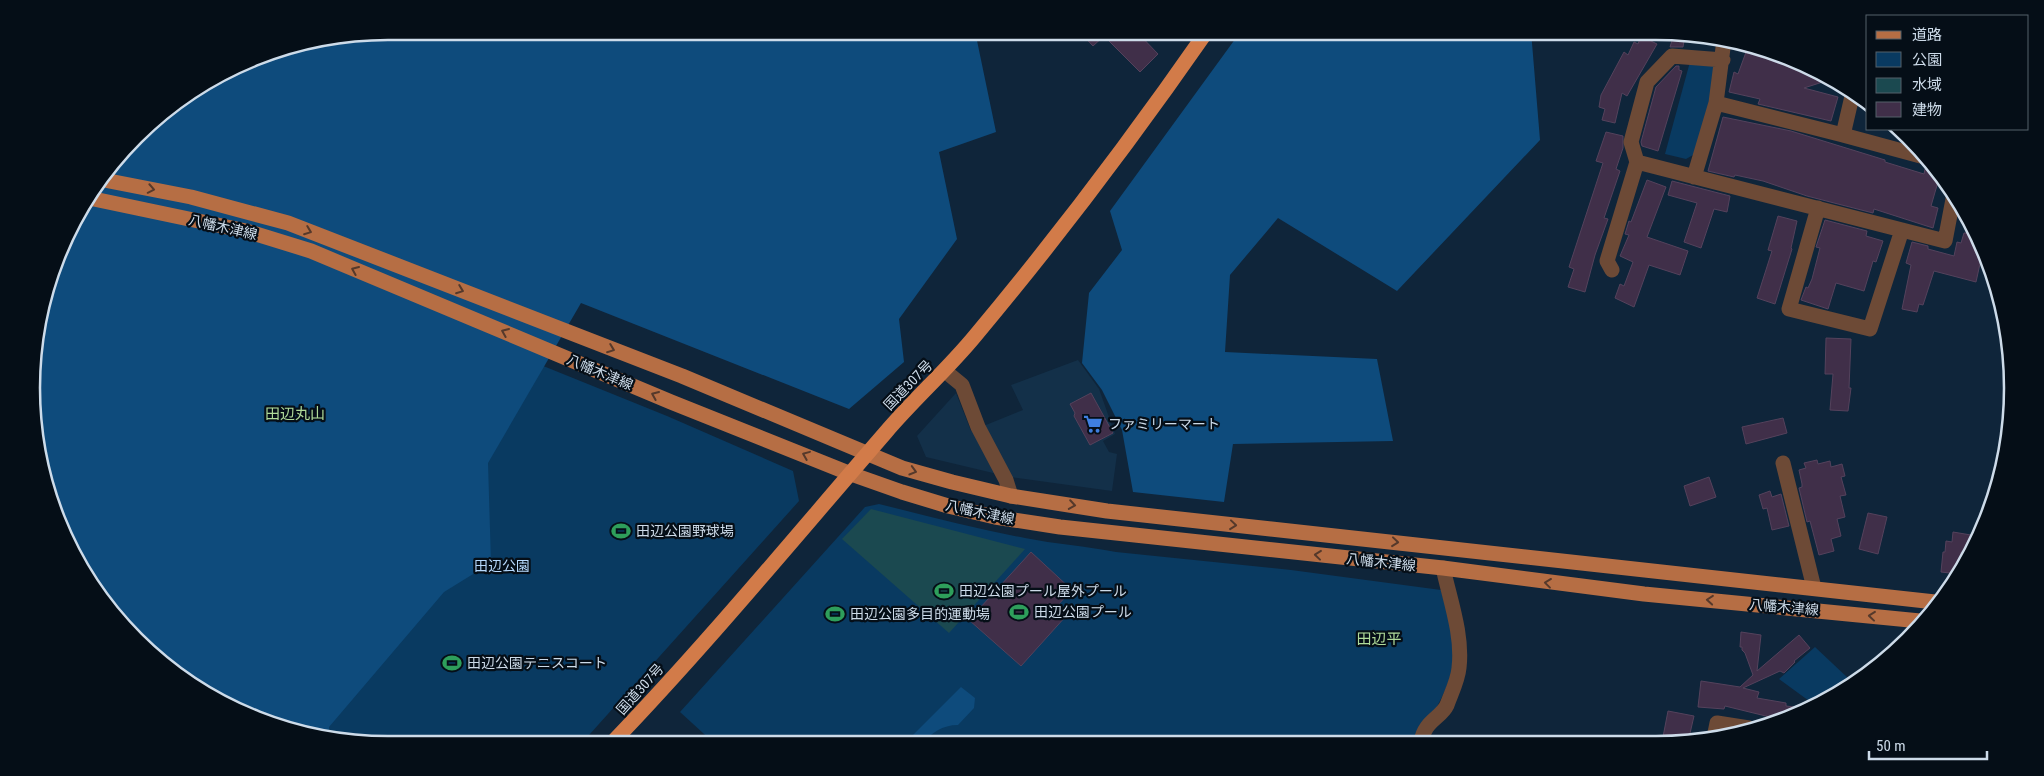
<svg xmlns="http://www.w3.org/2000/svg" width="2044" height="776" font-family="'Roboto Condensed','Noto Sans JP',sans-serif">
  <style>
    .built { fill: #133049 }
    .green { fill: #093a61 }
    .forest { fill: #0e4b7c }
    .water { fill: #1b4950 }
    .building { fill: #402f49; stroke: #54425c }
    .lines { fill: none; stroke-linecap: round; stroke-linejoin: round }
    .street { stroke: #6d4a36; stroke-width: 15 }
    .primary { stroke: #b66e44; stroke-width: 15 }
    .highway { stroke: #d27b49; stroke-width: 15 }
    .oneway { stroke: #55392b }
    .labels { text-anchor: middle; stroke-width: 4.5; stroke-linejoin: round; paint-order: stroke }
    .street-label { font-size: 14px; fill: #cddbe9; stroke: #050e17 }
    .poi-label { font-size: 14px; fill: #cddbe9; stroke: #050e17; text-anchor: start }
    .park-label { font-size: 14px; fill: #b7dafe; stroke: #050e17 }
    .neighbourhood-label { font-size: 15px; fill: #b0dc9b; stroke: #050e17 }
    .rim { fill: none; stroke: #cddbe9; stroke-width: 2.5 }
  </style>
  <rect width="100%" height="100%" fill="#0f253a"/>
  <path class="built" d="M1078 360 1099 389 1115 434 1103 441 1109 452 1117 454 1112 491 1010 477 926 457 917 436 956 393 971 431 1023 410 1011 385Z"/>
  <path class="green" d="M1691 58 1723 60 1702 150 1686 159 1665 154Z
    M439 324 667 416 793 471 799 501 581 744 388 745 295 733 230 708 171 671Z
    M879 504C928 516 976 529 1025 538 1055 544 1086 546 1116 552L1291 570 1441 590C1445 607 1452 625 1454 643 1457 680 1434 713 1415 742L715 744 680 712 865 507Z
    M1815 647 1849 679 1816 706 1779 679Z"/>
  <path class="forest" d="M388 31H975L996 132 939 152 957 239 899 319 904 362 849 409 581 303 488 463 491 563 444 592 329 727V737L295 733 230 708 171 671 91 586 59 525 38 458 34 341 50 273 79 210 153 120 210 79 273 50Z
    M1241 31H1531L1540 140 1397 291 1278 218 1230 275 1225 352 1377 359 1393 441 1233 444 1224 502 1133 492 1122 430 1102 390 1082 363 1089 293 1122 250 1110 211Z
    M961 687 975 698 974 708 958 725C942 725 932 733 922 743L899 744 911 737Z"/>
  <path class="water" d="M871 509 1025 549 949 633 842 539Z"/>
  <path class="building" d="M1079 31H1136L1158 54 1140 72 1104 36 1093 46Z
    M1674 34 1685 35 1683 47H1670Z
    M1641 36 1657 44 1627 96 1622 93 1615 123 1602 120 1605 109 1599 107 1601 95 1624 52 1628 55 1634 42 1638 44Z
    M1749 44 1814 68 1832 79 1804 88 1838 97 1831 121 1758 104 1760 99 1729 92 1734 72 1738 74Z
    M1676 66H1679V70L1682 71 1658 151 1642 146 1641 142 1656 87Z
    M1723 117 1791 131 1885 160V162L1924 174 1925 169 1939 173 1940 175 1931 206 1938 208 1933 228 1874 209 1873 213 1807 196 1763 181 1735 175 1734 177 1708 171Z
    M1606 132 1623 136V148L1616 169 1620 171 1604 218 1608 219 1595 255 1585 292 1568 287 1574 269 1569 267 1603 163 1596 161Z
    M1647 180 1666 187 1647 237 1688 251 1680 275 1649 265 1634 307 1615 298 1620 284 1624 286 1633 262 1620 256 1629 235 1625 234 1629 221 1631 222Z
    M1672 181 1730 196 1727 212 1714 209 1701 248 1684 242 1697 203 1668 195Z
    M1778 216 1797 221 1791 248 1792 249 1775 304 1757 298 1772 251 1768 250Z
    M1969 219 1983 250 1976 282 1934 271 1923 305 1919 304 1917 312 1902 309 1911 265 1906 263 1912 242 1928 246V249L1954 256 1957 242 1961 243 1964 233H1967Z
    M1825 220 1867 231 1866 236 1883 241 1876 262 1873 261 1864 291 1836 283 1828 309 1801 300 1806 287 1808 288 1812 279 1820 248 1816 247Z
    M1826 338 1851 339 1849 388H1851L1848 411 1830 410 1833 374H1825Z
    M1091 393 1113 433 1090 445 1074 416 1075 413 1070 404Z
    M1783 418 1787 433 1746 444 1742 427Z
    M1817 460 1818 464 1830 461 1831 467 1842 464 1845 476 1841 477 1846 495 1840 496 1845 517 1837 519 1841 536 1831 539 1834 551 1819 555 1810 521 1807 522 1799 488 1802 487V484L1799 470 1806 468 1804 463Z
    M1709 477 1716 497 1690 506 1684 486Z
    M1770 491 1772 497 1781 494 1789 526 1772 530 1767 508 1763 509 1759 495Z
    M1868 513 1887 517 1878 554 1859 549Z
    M1953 532 1977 536 1971 551 1961 552 1958 574 1941 572 1943 552H1945L1946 541 1952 542Z
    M1031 552 1072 590 1056 607 1066 616 1021 666 969 620Z
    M1741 632 1761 635 1757 671 1799 635 1810 648 1794 661 1795 662 1784 673 1780 671 1743 688 1759 692 1757 698 1786 703V706L1810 709 1778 719 1725 706 1724 709 1698 707 1701 681 1740 687 1753 675 1745 653 1742 650V647H1740Z
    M1668 711 1694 716 1688 742H1662Z"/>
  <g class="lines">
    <path class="street" d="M1716 103 1724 40
      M1843 135 1928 158
      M1637 162 1945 241 1954 194
      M1694 177 1716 103 1843 135 1853 92
      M1818 208 1789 309 1870 329 1902 230
      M1612 270 1607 261 1637 162 1631 142 1647 82 1672 56 1723 60
      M945 371 962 385 978 427 1006 480 1011 496
      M1783 463 1814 588
      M1714 738 1717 723 1749 728
      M1421 742C1424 721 1441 718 1447 705 1451 694 1458 680 1459 668 1463 635 1450 600 1443 568"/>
    <path class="primary" d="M104 180 191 197 288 223 682 376 902 468 952 482 1011 496 1107 511 1935 602
      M89 198 246 231 311 251 671 402 851 474 902 492 948 506 995 517 1060 527 1443 568 1644 594 1920 621"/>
    <path class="highway" d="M611 744C707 644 795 537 886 432 914 399 947 370 975 336 1057 238 1134 136 1207 31"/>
  </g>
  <defs><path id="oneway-chevron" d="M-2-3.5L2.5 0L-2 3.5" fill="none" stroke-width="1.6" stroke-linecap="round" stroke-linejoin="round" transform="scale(1.25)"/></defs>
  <g class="oneway">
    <use href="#oneway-chevron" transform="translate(151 189) rotate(11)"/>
    <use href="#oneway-chevron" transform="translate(308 231) rotate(21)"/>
    <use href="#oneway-chevron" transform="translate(355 270) rotate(-157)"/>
    <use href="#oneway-chevron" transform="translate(460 290) rotate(21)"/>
    <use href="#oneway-chevron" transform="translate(505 332) rotate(-157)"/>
    <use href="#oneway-chevron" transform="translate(611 349) rotate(21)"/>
    <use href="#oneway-chevron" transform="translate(655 395) rotate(-157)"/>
    <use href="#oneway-chevron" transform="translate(806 455) rotate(-158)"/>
    <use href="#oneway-chevron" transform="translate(913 471) rotate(16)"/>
    <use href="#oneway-chevron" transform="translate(1072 505) rotate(9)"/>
    <use href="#oneway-chevron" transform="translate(1233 525) rotate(6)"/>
    <use href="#oneway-chevron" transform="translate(1395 542) rotate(6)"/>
    <use href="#oneway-chevron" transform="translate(1318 555) rotate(-174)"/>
    <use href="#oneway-chevron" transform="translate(1548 583) rotate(-173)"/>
    <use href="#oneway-chevron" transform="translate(1710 600) rotate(-175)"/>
    <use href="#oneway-chevron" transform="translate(1872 616) rotate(-174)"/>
  </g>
  <defs>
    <g id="supermarket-bare" transform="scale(1.5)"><path d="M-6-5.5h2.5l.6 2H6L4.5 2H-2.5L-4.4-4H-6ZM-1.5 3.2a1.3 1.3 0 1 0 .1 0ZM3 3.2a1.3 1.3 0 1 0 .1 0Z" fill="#3f7fe0" stroke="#050e17" stroke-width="2.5" paint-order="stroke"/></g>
    <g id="stadium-bare" transform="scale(1.5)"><path d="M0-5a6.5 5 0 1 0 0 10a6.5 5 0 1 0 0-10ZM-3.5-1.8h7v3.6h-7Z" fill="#2e9e5b" stroke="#050e17" stroke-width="2.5" paint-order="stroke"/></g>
  </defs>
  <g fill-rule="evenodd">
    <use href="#supermarket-bare" x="1093" y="424"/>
    <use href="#stadium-bare" x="621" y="531"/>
    <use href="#stadium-bare" x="944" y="591"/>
    <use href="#stadium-bare" x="1019" y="612"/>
    <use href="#stadium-bare" x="835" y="614"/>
    <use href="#stadium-bare" x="452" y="663"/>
  </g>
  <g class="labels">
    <g class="street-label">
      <text transform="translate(223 227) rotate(13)" y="5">八幡木津線</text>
      <text transform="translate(600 372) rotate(23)" y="5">八幡木津線</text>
      <text transform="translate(908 385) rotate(-46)" y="5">国道307号</text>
      <text transform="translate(980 512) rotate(12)" y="5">八幡木津線</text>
      <text transform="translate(1381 562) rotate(6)" y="5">八幡木津線</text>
      <text transform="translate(1784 607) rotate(5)" y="5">八幡木津線</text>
      <text transform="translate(640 689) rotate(-48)" y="5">国道307号</text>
    </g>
    <g class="poi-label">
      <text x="1108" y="429">ファミリーマート</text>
      <text x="636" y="536">田辺公園野球場</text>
      <text x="959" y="596">田辺公園プール屋外プール</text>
      <text x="1034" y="617">田辺公園プール</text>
      <text x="850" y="619">田辺公園多目的運動場</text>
      <text x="467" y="668">田辺公園テニスコート</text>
    </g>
    <g class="park-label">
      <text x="502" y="571">田辺公園</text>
    </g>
    <g class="neighbourhood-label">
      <text x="295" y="419">田辺丸山</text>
      <text x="1379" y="644">田辺平</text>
    </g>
  </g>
  <path d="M0 0H2044V776H0ZM388 40H1656A348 348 0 0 1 2004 388V388A348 348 0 0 1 1656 736H388A348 348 0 0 1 40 388V388A348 348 0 0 1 388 40Z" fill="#050e17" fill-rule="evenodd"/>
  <path class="rim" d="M388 40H1656A348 348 0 0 1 2004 388V388A348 348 0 0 1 1656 736H388A348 348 0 0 1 40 388V388A348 348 0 0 1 388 40Z"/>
  <rect x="1866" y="15" width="162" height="115" fill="#050e17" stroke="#55606b"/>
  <rect x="1876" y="31" width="25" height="8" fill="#b66e44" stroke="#55606b"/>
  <text x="1912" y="40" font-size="15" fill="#cddbe9">道路</text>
  <rect x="1876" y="52" width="25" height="15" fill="#093a61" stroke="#55606b"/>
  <text x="1912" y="65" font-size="15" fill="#cddbe9">公園</text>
  <rect x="1876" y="78" width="25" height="15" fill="#1b4950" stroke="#55606b"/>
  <text x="1912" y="90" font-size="15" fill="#cddbe9">水域</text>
  <rect x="1876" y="102" width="25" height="15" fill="#402f49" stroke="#55606b"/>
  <text x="1912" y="115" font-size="15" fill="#cddbe9">建物</text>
  <path d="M1869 751v8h118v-8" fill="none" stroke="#cddbe9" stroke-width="2.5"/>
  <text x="1876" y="751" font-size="15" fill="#cddbe9" stroke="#050e17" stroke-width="4" paint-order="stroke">50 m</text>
</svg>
